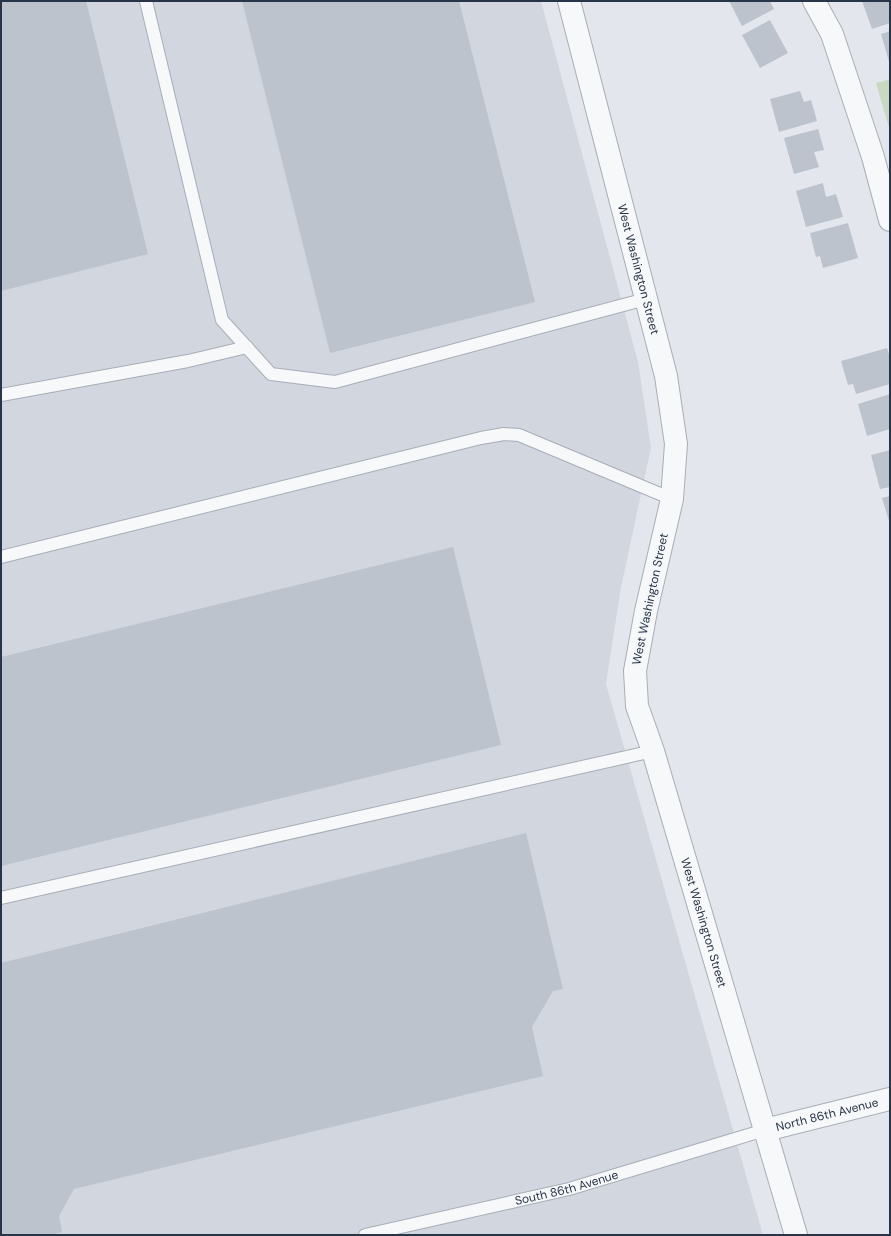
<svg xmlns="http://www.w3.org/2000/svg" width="891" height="1236" font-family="'DM Sans',sans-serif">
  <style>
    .built { fill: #d1d6df }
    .green { fill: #c9d8c3 }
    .building { fill: #bcc3cd }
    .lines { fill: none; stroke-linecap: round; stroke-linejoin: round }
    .service-casing { stroke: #a7aeb8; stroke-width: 14 }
    .minor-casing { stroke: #a7aeb8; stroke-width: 24 }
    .service { stroke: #f6f8fa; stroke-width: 12 }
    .minor { stroke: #f6f8fa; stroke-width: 22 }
    .labels { text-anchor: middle; stroke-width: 3; stroke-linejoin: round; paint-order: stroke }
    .street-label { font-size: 12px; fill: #283447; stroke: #f3f6f9 }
  </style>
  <rect width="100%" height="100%" fill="#e3e7ed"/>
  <path class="built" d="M1 1H541L638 362 651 448 621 587 606 684 763 1235H1Z"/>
  <path class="green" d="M890 79V131L876 83Z"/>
  <path class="building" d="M1 1H86L148 254 1 291Z
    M242 1H459L535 302 330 353Z
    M729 1H770L774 9 742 26Z
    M862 1H890V23L872 29Z
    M770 20 788 53 760 68 742 35Z
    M890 31V65L881 34Z
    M800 91 804 102 811 100 817 121 779 132 770 99Z
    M818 129 824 150 814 152 819 167 794 174 784 138Z
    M823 183 826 197 836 194 843 217 806 227 796 191Z
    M848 223 858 258 823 268 820 256 816 257 810 233Z
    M887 348 890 357V384L856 394 853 384 848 385 841 361Z
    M890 394V429L867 436 858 404Z
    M890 450V487L880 489 871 455Z
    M890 496V524L882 498Z
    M453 547 501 745 1 866V657Z
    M526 833 563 989 553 991 532 1027 543 1076 74 1189 59 1216 62 1232 51 1235H1V963Z"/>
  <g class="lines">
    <g class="service-casing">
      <g id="service">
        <path d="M146 1 222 320 271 374 335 382 646 299"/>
        <path d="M1 395 188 361 247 347"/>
        <path d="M1 557 481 438 504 434 519 435 672 499"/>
        <path d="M1 898 653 751"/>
        <path id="s1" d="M365 1235 569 1189 765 1130"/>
      </g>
    </g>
    <g class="minor-casing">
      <g id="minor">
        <path id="s2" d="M569 1 666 376 676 444 672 499 646 611 635 671 637 706 653 751 796 1235"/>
        <path d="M814 1 832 34 873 157 890 220"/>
        <path id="s3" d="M765 1130 890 1099"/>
      </g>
    </g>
    <use href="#service" class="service"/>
    <use href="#minor" class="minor"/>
  </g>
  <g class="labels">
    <g class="street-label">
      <text dy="4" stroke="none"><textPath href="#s2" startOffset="277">West Washington Street</textPath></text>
      <text transform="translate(650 599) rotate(-78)" y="4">West Washington Street</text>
      <text dy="4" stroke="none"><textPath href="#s2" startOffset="949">West Washington Street</textPath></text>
      <text dy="4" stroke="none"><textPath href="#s3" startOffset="64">North 86th Avenue</textPath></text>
      <text dy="4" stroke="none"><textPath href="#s1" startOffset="207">South 86th Avenue</textPath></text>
    </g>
  </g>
  <rect width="891" height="1236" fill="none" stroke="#283447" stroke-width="4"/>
</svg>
